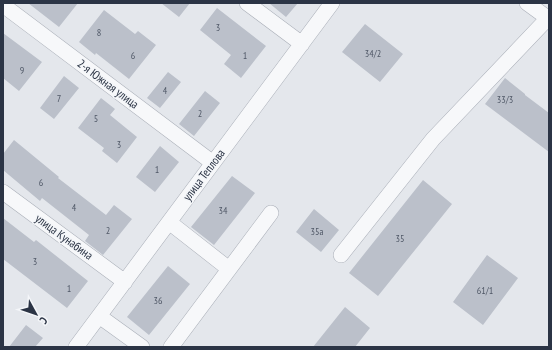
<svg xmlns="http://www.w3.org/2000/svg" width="552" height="350" font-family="'PT Sans Narrow',sans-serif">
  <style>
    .building { fill: #bbc0ca }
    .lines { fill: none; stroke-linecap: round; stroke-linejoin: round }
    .minor-casing { stroke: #a9aeb7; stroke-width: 16 }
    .minor { stroke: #f7f8fa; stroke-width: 15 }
    .labels { text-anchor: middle; stroke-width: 3; stroke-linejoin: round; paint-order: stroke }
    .number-label { font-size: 10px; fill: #4f5766 }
    .street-label { font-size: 12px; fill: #2b3445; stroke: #f4f6f9 }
  </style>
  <rect width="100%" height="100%" fill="#e4e7ec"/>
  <path class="building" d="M28 3H78L59 27Z
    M161 3H190L179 17Z
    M269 3H298L286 17Z
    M217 8 266 46 241 78 224 64 231 55 200 30Z
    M104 10 135 34 138 31 156 45 129 79 96 53 95 55 79 42Z
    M365 24 403 54 380 82 342 52Z
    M3 33 42 62 19 91 3 78Z
    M168 72 181 82 160 108 147 98Z
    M64 76 79 88 54 119 40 108Z
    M505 78 525 94V95L549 113V152L485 104Z
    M205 91 220 103 194 136 179 124Z
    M101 98 115 109 110 115 137 137 117 163 102 151 104 148 78 128Z
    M14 140 59 177 58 178 106 215 114 205 132 219 103 255 85 241 89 235 42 198 40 201 3 170V154Z
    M160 146 179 162 155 192 136 177Z
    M232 176 255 193 214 245 191 227Z
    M423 180 452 204 378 296 349 273Z
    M314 209 339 230 321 252 296 232Z
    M3 218 34 242 36 240 88 281 67 308 3 259Z
    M487 255 518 278 483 325 453 302Z
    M168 266 190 284 149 335 127 317Z
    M345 307 370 328 355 347H313Z
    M26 325 43 338 35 347H9Z"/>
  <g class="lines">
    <g class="minor-casing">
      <path id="minor" d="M247 3 302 44
        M527 3 549 19
        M3 5 213 163
        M3 192 125 282
        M169 222 229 269
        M341 255 433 139 549 17
        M99 316 142 347
        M76 347 332 3
        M171 347 271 213"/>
    </g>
    <use href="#minor" class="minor"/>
  </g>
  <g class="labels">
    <g class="number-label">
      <text x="218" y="31">3</text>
      <text x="99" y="36">8</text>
      <text x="373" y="57">34/2</text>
      <text x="133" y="59">6</text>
      <text x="245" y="59">1</text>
      <text x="22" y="74">9</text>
      <text x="165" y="94">4</text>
      <text x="59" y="102">7</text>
      <text x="505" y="103">33/3</text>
      <text x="200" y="117">2</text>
      <text x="96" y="122">5</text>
      <text x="119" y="148">3</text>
      <text x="157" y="173">1</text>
      <text x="41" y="186">6</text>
      <text x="74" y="211">4</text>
      <text x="223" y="214">34</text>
      <text x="108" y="234">2</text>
      <text x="317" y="235">35а</text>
      <text x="400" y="242">35</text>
      <text x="35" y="265">3</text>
      <text x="69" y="292">1</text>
      <text x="485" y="294">61/1</text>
      <text x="158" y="304">36</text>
    </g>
    <g class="street-label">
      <text transform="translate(108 84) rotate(37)" y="4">2-я Южная улица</text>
      <text transform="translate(204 175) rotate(-53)" y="4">улица Теплова</text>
      <text transform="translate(64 237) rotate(36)" y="4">улица Кунабина</text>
    </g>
  </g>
  <rect width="552" height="350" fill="none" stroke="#2b3445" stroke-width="8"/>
  <g transform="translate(36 314) rotate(130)" stroke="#f4f6f9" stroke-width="3" paint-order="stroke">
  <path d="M0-3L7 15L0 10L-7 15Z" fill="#2b3445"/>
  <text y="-6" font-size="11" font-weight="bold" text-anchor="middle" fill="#2b3445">С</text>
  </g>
</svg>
